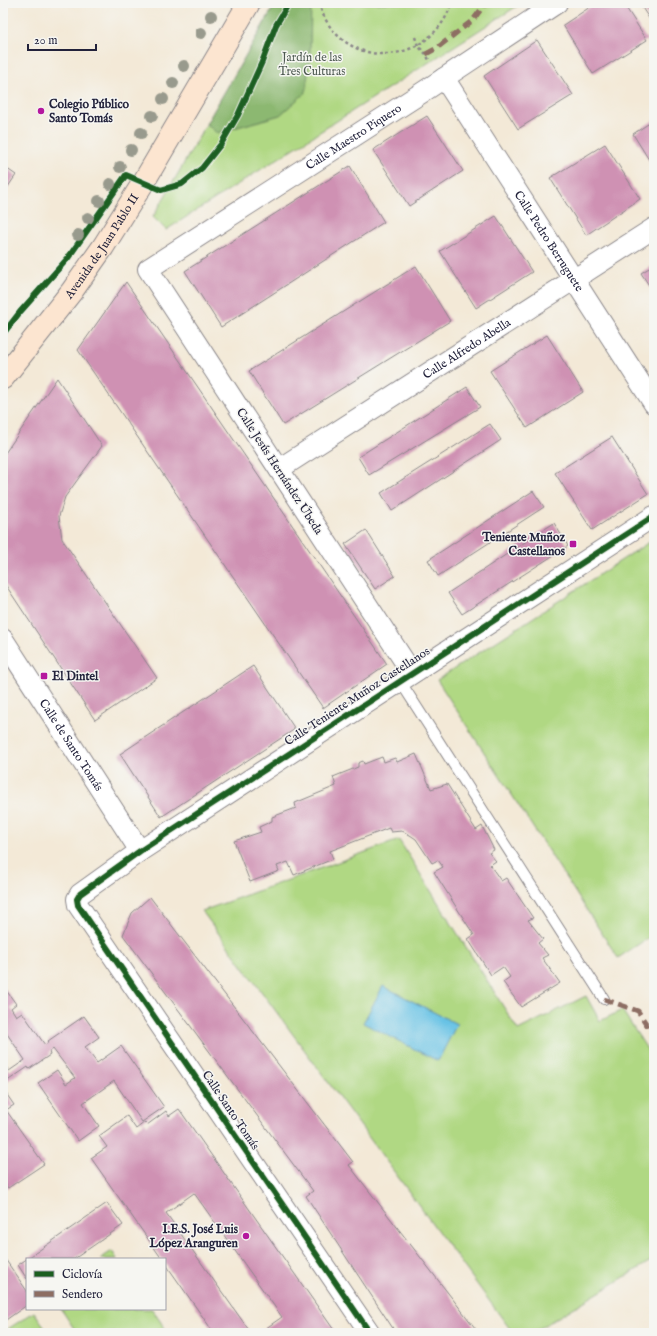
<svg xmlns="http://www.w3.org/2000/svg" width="657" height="1336" font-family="'IM FELL English',serif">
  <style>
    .green { fill: #b0d883; stroke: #697d5f }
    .forest { fill: #8cb871; stroke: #576d56 }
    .water { fill: #67c2e5; stroke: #447290 }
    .building { fill: #cf91b3 }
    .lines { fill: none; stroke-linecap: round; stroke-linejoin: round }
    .lane-casing { stroke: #8a8689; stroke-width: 12 }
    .street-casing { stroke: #8a8689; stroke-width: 22 }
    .secondary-casing { stroke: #8a8689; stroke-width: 24 }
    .path { stroke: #8a8689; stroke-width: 2.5; stroke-dasharray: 3 3; stroke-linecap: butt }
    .lane { stroke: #fff; stroke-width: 10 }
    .street { stroke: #fff; stroke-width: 20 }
    .secondary { stroke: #fce5d0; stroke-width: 22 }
    .quiet { stroke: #8d6e63; stroke-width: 5; stroke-dasharray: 10 5; stroke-linecap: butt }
    .cycleway-casing { stroke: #f6f6f2; stroke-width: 8 }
    .cycleway { stroke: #1b5e20; stroke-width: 6 }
    .tree { fill: #989a8d }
    .poi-dot { fill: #b5179e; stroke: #f6f6f2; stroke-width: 1.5 }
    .labels { text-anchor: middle; stroke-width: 3; stroke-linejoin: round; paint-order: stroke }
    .park-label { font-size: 12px; fill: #4d5951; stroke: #f6f6f2 }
    .poi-label { font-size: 12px; font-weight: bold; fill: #22223b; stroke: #f6f6f2; text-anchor: start }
    .street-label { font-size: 12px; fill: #22223b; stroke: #f6f6f2 }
  </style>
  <rect width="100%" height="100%" fill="#f6f6f2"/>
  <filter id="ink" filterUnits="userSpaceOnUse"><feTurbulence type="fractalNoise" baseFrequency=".025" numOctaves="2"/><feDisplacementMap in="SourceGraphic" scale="8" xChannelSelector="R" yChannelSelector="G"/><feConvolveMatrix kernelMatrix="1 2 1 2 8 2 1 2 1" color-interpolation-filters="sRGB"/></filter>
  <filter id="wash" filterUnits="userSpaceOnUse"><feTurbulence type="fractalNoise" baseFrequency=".012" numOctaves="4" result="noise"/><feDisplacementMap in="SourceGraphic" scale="16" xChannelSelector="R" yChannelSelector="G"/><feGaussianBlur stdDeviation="0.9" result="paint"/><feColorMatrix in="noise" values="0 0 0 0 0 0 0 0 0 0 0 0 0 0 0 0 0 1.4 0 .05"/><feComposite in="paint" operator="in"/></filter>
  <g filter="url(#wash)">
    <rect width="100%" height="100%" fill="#f3e9d7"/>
    <path class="green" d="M276 3H522L166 230 153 217Z
      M654 539V934L618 958 437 680Z
      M399 840 518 1030 586 996 600 1021 622 1010 654 1060V1259L532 1333H513L202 911Z
      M112 1251 117 1259H100Z
      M61 1309H152L168 1333H77Z
      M34 1312 49 1333H3V1332Z"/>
    <path class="forest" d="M276 3H311L310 53 306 92 280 115 217 133 206 124Z"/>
    <path class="water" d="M383 986 457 1024 438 1061 363 1023Z"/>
    <g id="blocks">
      <path class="building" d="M596 3H623L647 40 593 74 563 25Z
        M639 3H654V26Z
        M537 40 573 95 518 129 484 76Z
        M427 116 463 171 409 206 373 150Z
        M654 120V168L633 134Z
        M605 144 640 199 586 235 550 178Z
        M3 166 16 175 3 194Z
        M350 166 384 222 221 327 185 271Z
        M496 216 532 272 476 308 440 251Z
        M654 265V293L641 273Z
        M416 266 450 321 283 425 249 371Z
        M126 282 387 664 323 708 78 350Z
        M547 335 583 392 527 428 490 371Z
        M57 378 102 446 65 497 59 516 62 539 157 678 95 720 3 581V456Z
        M467 387 480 407 369 475 358 457Z
        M490 424 501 440 392 511 381 493Z
        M612 437 648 494 592 530 555 473Z
        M533 491 544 507 438 576 428 560Z
        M554 523 568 546 462 614 448 593Z
        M366 530 395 576 375 589 345 544Z
        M253 666 295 729 161 817 120 754Z
        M416 754 431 789 447 784 476 830 482 826 494 850 489 853 496 861 490 865 501 881 506 878 533 918 528 920 543 939 538 943 548 955 542 958 560 983 521 1007 503 982 510 977 503 967 491 975 468 939 474 935 434 872 443 867 438 860 432 863 416 839 410 835 402 831 391 832 389 828 330 851 333 859 294 875 288 862 277 866 279 871 250 882 234 841 261 832 259 827 272 821V817L296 808 295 803 336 786 333 777 358 767V763L363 761 364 764 382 757 384 762 395 758 397 762Z
        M150 897 353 1162 349 1165 479 1333H396L306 1196 313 1191 123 935 132 913Z
        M3 986 16 1004 11 1008 16 1016 22 1012 45 1045 49 1042 48 1041 84 1016 99 1037 85 1047 97 1063 121 1046 164 1107 142 1122 114 1081 83 1103 99 1126 78 1141 38 1083 57 1070 66 1084 75 1078 53 1049 49 1052 50 1055 29 1069 28 1067 3 1084V1062L9 1071 25 1060 3 1028Z
        M3 1089 14 1105 6 1110 44 1164 8 1188 3 1181Z
        M179 1109 334 1330 330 1333H259L282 1317 194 1193 166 1213 251 1333H214L165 1263V1259H162L91 1158 107 1147 99 1136 127 1116 136 1129 145 1122 147 1125 166 1111 169 1116Z
        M107 1203 123 1225 74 1259H27V1279L18 1265Z
        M3 1256 27 1291V1305L3 1322Z"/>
    </g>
  </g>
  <g filter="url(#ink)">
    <use href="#blocks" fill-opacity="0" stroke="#8a8689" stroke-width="1"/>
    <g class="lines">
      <g class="lane-casing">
        <path id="lane" d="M400 681 604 999"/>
      </g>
      <g class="street-casing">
        <g id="street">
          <path id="s1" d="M444 78 654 404"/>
          <path id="s2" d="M279 469 654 228"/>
          <path id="s3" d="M3 639 140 851"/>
          <path id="s4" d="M412 673 148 269 423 92 557 3"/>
          <path d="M370 1333 78 905 77 899 80 894 140 851 654 516"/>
        </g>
      </g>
      <g class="secondary-casing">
        <g id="secondary">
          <path id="s5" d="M3 378 72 291 103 247 143 183 249 3"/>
        </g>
      </g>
      <path class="path" d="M319 3C332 52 388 70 428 38 439 29 448 17 451 3
        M415 37 418 46 426 54 430 62"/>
      <use href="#lane" class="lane"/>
      <use href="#street" class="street"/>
      <use href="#secondary" class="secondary"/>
      <path class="quiet" d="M426 54 437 48 473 20 486 3
        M604 999 638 1011 654 1036"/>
      <g class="cycleway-casing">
        <path id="cycleway" d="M3 334 20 312 68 258 126 175 161 190 182 184 202 168 221 144 238 115 262 62 276 25 289 3
          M370 1333 78 905 77 899 80 894 140 851 654 516"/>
      </g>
      <use href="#cycleway" class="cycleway"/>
    </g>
    <g class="tree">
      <circle cx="211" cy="16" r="6"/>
      <circle cx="201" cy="33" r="6"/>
      <circle cx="184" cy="66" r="6"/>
      <circle cx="173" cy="83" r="6"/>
      <circle cx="163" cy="99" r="6"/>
      <circle cx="152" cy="116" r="6"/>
      <circle cx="141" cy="133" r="6"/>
      <circle cx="131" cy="150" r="6"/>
      <circle cx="120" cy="167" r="6"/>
      <circle cx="110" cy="184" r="6"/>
      <circle cx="99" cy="201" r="6"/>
      <circle cx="88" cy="218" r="6"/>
      <circle cx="78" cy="235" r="6"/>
    </g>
  </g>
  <g class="poi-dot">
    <circle cx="41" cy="111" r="4"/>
    <rect x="569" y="540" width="8" height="8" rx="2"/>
    <rect x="40" y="672" width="8" height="8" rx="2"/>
    <circle cx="246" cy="1236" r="4"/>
  </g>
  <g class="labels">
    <g class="park-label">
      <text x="312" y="61">Jardín de las<tspan x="312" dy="14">Tres Culturas</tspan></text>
    </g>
    <g class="poi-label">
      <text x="49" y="108">Colegio Público<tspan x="49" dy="14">Santo Tomás</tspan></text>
      <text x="565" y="541" text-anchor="end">Teniente Muñoz<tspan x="565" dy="14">Castellanos</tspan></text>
      <text x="52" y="680">El Dintel</text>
      <text x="238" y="1233" text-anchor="end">I.E.S. José Luis<tspan x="238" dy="14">López Aranguren</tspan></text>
    </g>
    <g class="street-label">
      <text dy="4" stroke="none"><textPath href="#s4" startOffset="727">Calle Maestro Piquero</textPath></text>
      <text dy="4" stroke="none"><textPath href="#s1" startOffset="194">Calle Pedro Berruguete</textPath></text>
      <text dy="4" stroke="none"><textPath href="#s5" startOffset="165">Avenida de Juan Pablo II</textPath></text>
      <text dy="4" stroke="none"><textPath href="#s2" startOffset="223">Calle Alfredo Abella</textPath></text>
      <text transform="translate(280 471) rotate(57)" y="4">Calle Jesús Hernández Úbeda</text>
      <text transform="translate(357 696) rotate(-33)" y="4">Calle Teniente Muñoz Castellanos</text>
      <text dy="4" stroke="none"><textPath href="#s3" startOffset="126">Calle de Santo Tomás</textPath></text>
      <text transform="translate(231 1110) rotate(56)" y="4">Calle Santo Tomás</text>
    </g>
  </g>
  <rect width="657" height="1336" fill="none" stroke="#f6f6f2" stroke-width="16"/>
  <rect x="26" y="1258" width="140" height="52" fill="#f6f6f2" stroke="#a1a1a9"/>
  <rect x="34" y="1271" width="20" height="6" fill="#1b5e20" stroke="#a1a1a9"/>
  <text x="62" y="1278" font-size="12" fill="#22223b">Ciclovía</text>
  <rect x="34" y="1291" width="20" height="6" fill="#8d6e63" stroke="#a1a1a9"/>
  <text x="62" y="1298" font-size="12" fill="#22223b">Sendero</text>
  <path d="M28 44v6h68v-6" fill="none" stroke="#22223b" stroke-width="2"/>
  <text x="34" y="44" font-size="12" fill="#22223b" stroke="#f6f6f2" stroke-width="3" paint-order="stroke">20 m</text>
</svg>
